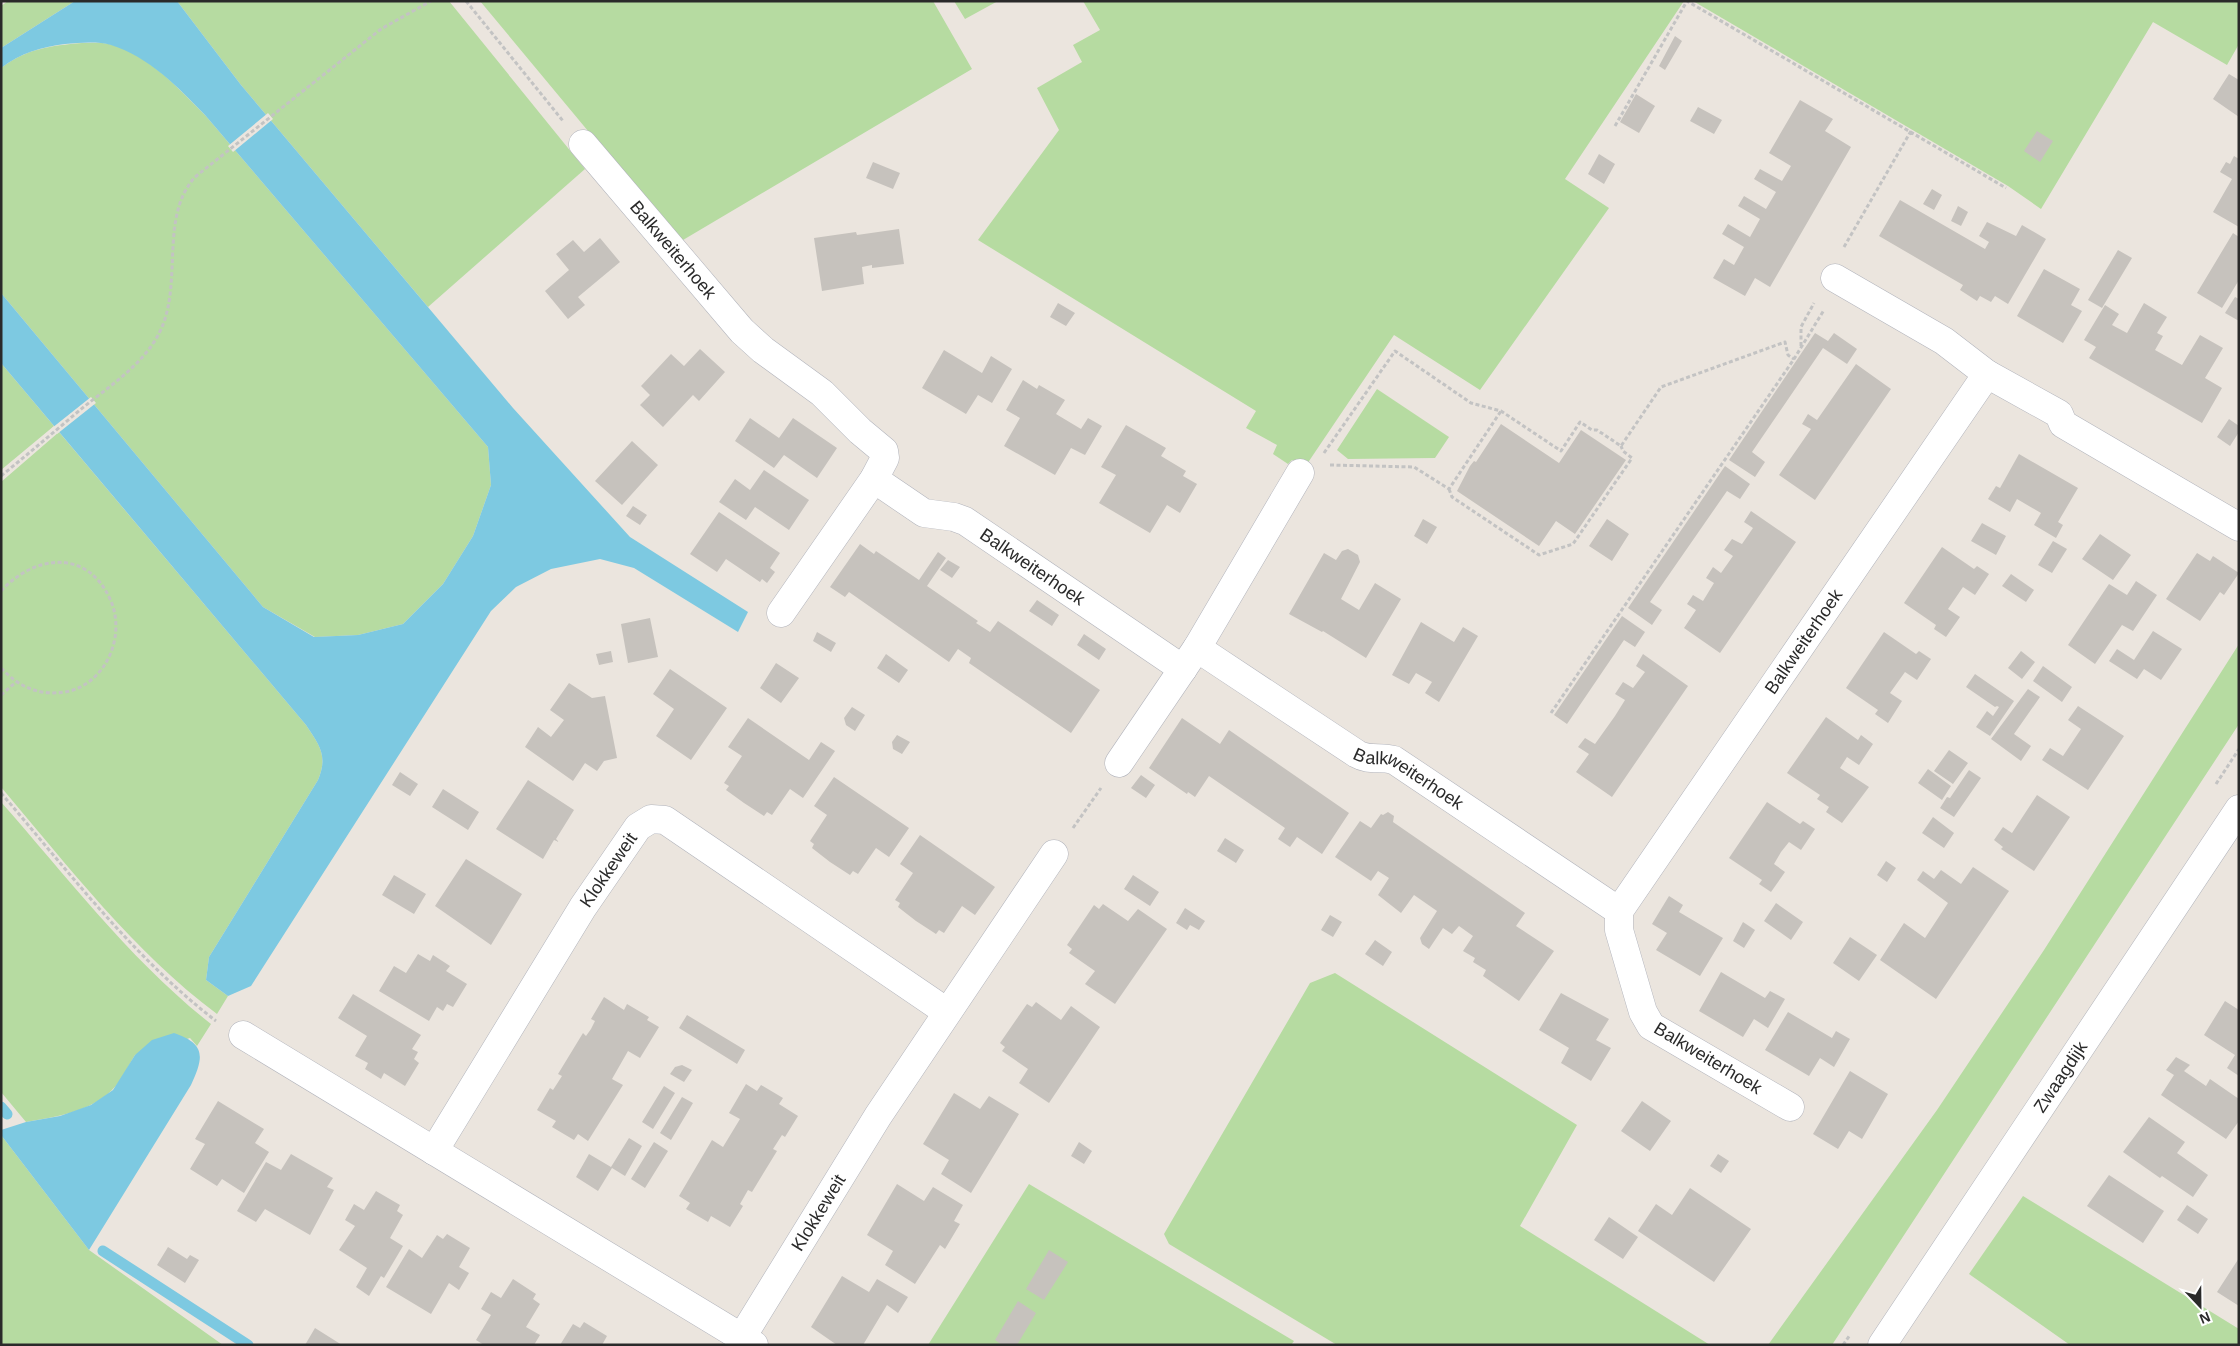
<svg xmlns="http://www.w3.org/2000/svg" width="2240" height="1346" font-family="Helvetica,sans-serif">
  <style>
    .green { fill: #b6dba1 }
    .water { fill: #7dc9e1 }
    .pier { fill: #ebe5de }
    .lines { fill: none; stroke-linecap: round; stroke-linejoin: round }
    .stream { stroke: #7dc9e1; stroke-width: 11 }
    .building { fill: #c6c2bd }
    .minor-casing { stroke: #b2b4bc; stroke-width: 29 }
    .tertiary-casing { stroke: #b2b4bc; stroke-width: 29 }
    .path { stroke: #c3c3c3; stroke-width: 3; stroke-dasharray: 4 2.5; stroke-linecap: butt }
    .minor { stroke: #fff; stroke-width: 28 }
    .tertiary { stroke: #fff; stroke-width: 28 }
    .labels { text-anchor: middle; stroke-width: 4; stroke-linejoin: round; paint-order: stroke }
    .street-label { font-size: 18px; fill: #2a2a2a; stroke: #fff }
  </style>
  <rect width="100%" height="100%" fill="#ebe5de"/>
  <path class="green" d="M8 1H75L1 48V6Z
    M177 1H449L585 169 428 307 241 85Z
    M480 1H933L972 69 683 240 598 143Z
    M954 1H998L965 19Z
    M1083 1H1684L1565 179 1609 208 1480 390 1394 335 1305 467 1292 460 1288 464 1273 454 1277 445 1246 428 1256 411 978 240 1059 130 1037 88 1082 62 1073 45 1100 30Z
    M1693 1H2239V44L2227 65 2153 22 2041 209 2008 186Z
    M82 43C90 43 101 42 109 44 147 53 178 88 205 115L488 447 491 485 473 536 443 584 403 624 358 635 315 637 263 607 1 293V68C28 48 50 46 82 43Z
    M1 363 54 426 1 470Z
    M1377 389 1449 437 1435 458 1348 459 1337 450Z
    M59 432 306 725C320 746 328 756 318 780L209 957 206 980 228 996 217 1014C134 952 68 866 1 787V482Z
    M2239 644V724L1832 1345H1768L1937 1110 2044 950Z
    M1 802C68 878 131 961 211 1024L197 1046 190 1038 135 1055C128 1066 122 1081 112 1090 90 1112 55 1117 26 1122L1 1092Z
    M1335 973 1577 1125 1520 1226 1710 1345H1337L1169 1244 1164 1234 1310 983Z
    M1 1135 89 1250 223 1345H1Z
    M1029 1184 1294 1341 1291 1345H928Z
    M2023 1196 2239 1329V1345H2070L1969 1274Z"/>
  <path class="water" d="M75 1H177L241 85 513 408 630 537 748 612 738 632 634 568 600 559 551 569 516 587 491 611 251 986 228 996 206 980 209 957 318 780C328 756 320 746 306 725L1 363V293L263 607 314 637 358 635 403 624 443 584 473 536 491 485 488 447 205 115C178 87 149 57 111 45 97 41 79 43 65 44 41 47 21 53 1 68V48Z
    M174 1033C206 1044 204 1057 191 1085L89 1250 1 1135V1130L26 1122 60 1116 91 1105 113 1090 135 1055 152 1040Z"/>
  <path class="pier" d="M268 113 273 119 233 152 228 146Z
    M91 397 96 403 57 434 52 428Z"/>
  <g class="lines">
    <path class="stream" d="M1 1107 7 1114
      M103 1251 248 1345"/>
  </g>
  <path class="building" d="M1675 36 1682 41 1665 70 1659 66Z
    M2229 74 2239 80V117L2213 99Z
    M1636 94 1655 106 1639 133 1620 122Z
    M1800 100 1833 119 1825 131 1851 147 1770 287 1755 278 1745 296 1713 278 1724 259 1734 265 1744 247 1722 234 1728 224 1750 237 1760 219 1738 206 1744 196 1766 209 1776 192 1754 179 1760 169 1782 181 1791 166 1769 153Z
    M1698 107 1722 120 1714 134 1690 121Z
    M2037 131 2053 141 2040 162 2024 151Z
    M1599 154 1615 164 1604 184 1588 174Z
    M2234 156 2239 159V227L2213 212 2232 179 2220 172 2226 162 2230 164Z
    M873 162 900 173 893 189 866 178Z
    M1932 189 1942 195 1934 210 1923 204Z
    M1900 200 1985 249 1989 242 1979 236 1987 222 2016 236 2022 225 2046 239 2008 304 1995 296 1991 302 1980 296 1977 301 1960 290 1963 285 1879 236Z
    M1958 206 1968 212 1961 226 1951 221Z
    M899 229 904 264 872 268V265L862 267 864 284 822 291 814 238 856 232 857 235Z
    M2233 233 2239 237V280L2222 308 2197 293Z
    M600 238 620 262 578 297 585 305 568 319 545 291 569 270 556 254 573 240 584 252Z
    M2118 250 2132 258 2102 308 2088 300Z
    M2044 269 2080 289 2071 305 2082 311 2063 343 2017 316Z
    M2235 297 2239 299V321L2225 313Z
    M1058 303 1075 313 1066 326 1050 317Z
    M2144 303 2167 317 2157 333 2163 336 2155 350 2182 365 2200 335 2223 348 2205 378 2222 388 2202 423 2089 358 2096 347 2084 340 2105 305 2119 314 2112 325 2127 333Z
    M1815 333 1828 341 1834 333 1857 349 1847 364 1823 348 1752 452 1765 462 1755 477 1729 460Z
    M700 349 725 372 699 401 693 395 663 427 640 405 650 395 641 386 671 354 684 366Z
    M944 350 982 373 991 356 1012 369 992 403 978 395 966 414 922 388Z
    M1856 364 1891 389 1815 500 1779 475 1811 429 1802 424 1808 414 1817 420Z
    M1023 380 1037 389 1039 385 1065 400 1056 414 1081 429 1088 418 1102 426 1085 455 1071 448 1055 475 1004 446 1020 418 1006 410Z
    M750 418 779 438 793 418 837 448 817 478 784 455 774 468 735 441Z
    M2229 419 2239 426V432L2230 446 2217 437Z
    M1501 424 1559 463 1581 430 1626 460 1575 534 1556 521 1539 546 1457 491 1470 466 1474 461 1476 462Z
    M1126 425 1166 448 1161 456 1186 471 1183 476 1197 484 1180 513 1167 505 1150 533 1099 503 1116 475 1101 467Z
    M632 441 658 465 622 505 595 481Z
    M2019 454 2078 488 2058 522 2063 525 2056 538 2034 525 2041 513 2017 499 2010 512 1988 499 1996 486 2000 488Z
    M1725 466 1750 484 1740 499 1727 491 1650 602 1662 610 1652 625 1628 608Z
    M764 470 809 500 789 530 755 507 746 520 719 502 735 479 750 490Z
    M633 506 647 515 640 525 626 516Z
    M1751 511 1796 542 1720 653 1684 628 1696 610 1687 604 1693 595 1703 601 1714 583 1706 578 1713 567 1721 573 1733 556 1724 550 1732 539 1742 544 1753 528 1744 522Z
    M719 512 780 553 770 568 775 572 767 583 762 579 760 582 726 559 717 572 690 554Z
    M1423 519 1437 527 1427 544 1414 536Z
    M1607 519 1629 534 1612 561 1589 546Z
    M1982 523 2006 536 1996 555 1971 541Z
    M2100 534 2131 555 2113 580 2082 559Z
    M2053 541 2067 549 2052 573 2038 565Z
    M860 544 874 554 876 551 919 580 938 552 946 558 927 586 978 621 976 623 990 632 998 621 1100 690 1071 733 969 663 971 658 958 649 949 662 849 592 845 597 830 587Z
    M1942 547 1974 569 1977 566 1989 574 1975 595 1963 587 1948 609 1960 617 1946 637 1934 629 1936 625 1904 603Z
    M1348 549 1358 555 1360 562 1341 599 1359 610 1375 583 1401 599 1366 658 1323 631 1322 632 1289 614 1324 553 1336 560 1342 551Z
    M2197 553 2210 561 2213 556 2239 573 2224 595 2220 592 2200 621 2166 599Z
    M948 560 960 567 952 578 940 570Z
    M2011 574 2034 590 2026 602 2002 586Z
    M2136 581 2157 595 2133 631 2122 625 2095 664 2068 645 2109 584 2127 595Z
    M1037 600 1059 615 1052 626 1029 611Z
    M1622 616 1645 632 1635 647 1624 640 1567 724 1554 715Z
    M650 618 658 657 628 663 621 624Z
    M1421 622 1454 642 1463 627 1478 636 1439 702 1425 693 1432 682 1416 673 1409 684 1392 675Z
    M2153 631 2182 649 2161 680 2144 669 2137 679 2109 661 2117 649 2134 660Z
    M817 632 836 643 831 652 813 641Z
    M1884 632 1916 654 1919 651 1931 659 1917 680 1905 672 1890 693 1902 701 1888 723 1875 714 1878 710 1846 688Z
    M1084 634 1106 649 1099 660 1077 645Z
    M611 651 613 662 599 665 596 654Z
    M2021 651 2035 662 2022 679 2008 668Z
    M886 654 908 670 899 683 877 668Z
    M1643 654 1688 686 1612 797 1576 772 1589 754 1578 747 1585 738 1595 744 1615 716 1625 700 1615 694 1623 682 1633 688 1645 672 1636 666Z
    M776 663 799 678 781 703 760 688Z
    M2043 666 2072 687 2062 702 2033 681Z
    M670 669 727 708 691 760 656 736 674 709 653 694Z
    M1975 674 2014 701 1990 736 1976 727 1987 711 1993 716 1999 707 1997 706 1995 707 1966 687Z
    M569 683 592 698 605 696 617 758 604 761 597 771 585 763 573 781 525 747 538 727 551 737 564 720 550 710Z
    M2028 689 2040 697 2014 734 2031 746 2021 761 1991 739Z
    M2078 706 2124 736 2088 790 2042 760 2050 748 2063 756 2081 729 2068 720Z
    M852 707 865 715 855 731 846 725 844 718Z
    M1826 717 1858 740 1861 735 1873 744 1859 765 1847 757 1840 768 1869 787 1842 823 1826 812 1829 807 1817 799 1820 795 1787 773Z
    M748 718 809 760 821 742 835 751 803 798 790 789 772 815 767 812 764 816 744 803 726 790 729 786 724 783 742 756 728 747Z
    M1182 718 1220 744 1229 730 1349 813 1322 854 1297 837 1290 847 1278 839 1285 828 1209 776 1195 797 1188 792 1187 794 1149 768Z
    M897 735 910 742 902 754 893 749 892 742Z
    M1949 750 1968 763 1953 784 1934 771Z
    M1928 769 1951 786 1942 800 1918 783Z
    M1969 770 1981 778 1954 817 1940 808 1947 797 1950 798Z
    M400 772 418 784 410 796 392 785Z
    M1141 775 1155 785 1146 798 1131 788Z
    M834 777 909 828 889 857 876 848 858 874 853 871 850 875 830 862 812 848 814 844 810 841 827 815 814 806Z
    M528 780 574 810 556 839 559 842 554 840 543 859 496 829Z
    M443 789 479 812 468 830 432 807Z
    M2037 795 2070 817 2034 871 2001 849 2003 847 1994 840 2003 827 2012 833Z
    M1767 802 1800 824 1803 821 1815 829 1801 850 1789 842 1781 852 1774 864 1785 872 1771 892 1759 884 1762 880 1729 858Z
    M1388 812 1394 816 1393 822 1525 913 1516 926 1554 951 1519 1001 1483 976 1486 970 1473 962 1475 958 1463 951 1473 936 1459 926 1452 934 1443 928 1429 949 1422 944 1420 938 1437 911 1414 895 1401 913 1378 895 1389 878 1378 871 1371 881 1335 857 1360 821 1371 828 1381 814 1383 815Z
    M1933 817 1954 833 1944 848 1922 833Z
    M920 835 995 887 975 915 962 906 944 933 939 930 936 934 916 921 898 907 900 903 895 900 913 873 900 864Z
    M1225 838 1244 850 1236 863 1217 851Z
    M466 859 522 894 491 945 435 906Z
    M1886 861 1896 868 1887 882 1877 875Z
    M1973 867 2009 891 1936 999 1880 960 1904 923 1925 938 1948 903 1917 880 1923 871 1934 879 1941 870 1961 884Z
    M394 875 426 894 414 914 382 895Z
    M1133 875 1159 892 1150 906 1124 889Z
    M1669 896 1683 905 1679 912 1723 938 1700 976 1656 950 1667 933 1652 924Z
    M1776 903 1803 922 1791 940 1764 921Z
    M1103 904 1128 921 1138 909 1167 929 1115 1004 1085 984 1095 971 1069 953 1072 949 1067 945 1094 905 1099 909Z
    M1185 908 1205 921 1199 930 1190 925 1187 930 1176 923Z
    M1330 915 1342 922 1333 937 1321 930Z
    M1743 922 1755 930 1744 948 1733 941Z
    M1850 937 1877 955 1859 981 1833 963Z
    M1375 940 1392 952 1383 966 1365 954Z
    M418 954 430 961 433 955 450 966 446 971 467 984 453 1007 447 1004 443 1011 437 1007 429 1021 379 991 394 966 406 973Z
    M1721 972 1765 998 1770 991 1785 999 1768 1028 1754 1019 1743 1037 1699 1011Z
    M1561 993 1609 1019 1596 1040 1611 1048 1591 1081 1561 1063 1569 1048 1539 1030Z
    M353 994 421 1035 412 1049 418 1052 414 1059 419 1063 405 1086 384 1073 381 1079 365 1069 368 1063 355 1056 367 1036 338 1018Z
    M604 997 624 1010 627 1004 649 1017 647 1020 659 1027 640 1058 628 1051 612 1079 623 1085 588 1141 578 1134 574 1140 552 1127 556 1121 537 1110 550 1088 553 1090 562 1076 558 1074 583 1033 586 1036 591 1029 595 1021 591 1019Z
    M2225 1001 2239 1010V1076L2227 1068 2235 1055 2204 1035Z
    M1036 1002 1061 1020 1071 1006 1100 1027 1049 1103 1019 1083 1028 1069 1002 1051 1005 1047 1000 1043 1027 1004 1032 1007Z
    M1788 1012 1832 1038 1836 1031 1850 1039 1834 1067 1820 1058 1809 1076 1765 1050Z
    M687 1015 745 1050 737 1064 679 1028Z
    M2176 1057 2190 1065 2184 1071 2206 1086 2210 1079 2239 1099V1121L2226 1139 2161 1095 2174 1075 2166 1070Z
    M682 1065 692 1070 684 1082 670 1074 675 1067Z
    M1850 1071 1888 1094 1862 1139 1849 1131 1838 1149 1813 1134Z
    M746 1084 757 1091 761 1085 783 1098 779 1104 798 1116 785 1137 782 1135 773 1149 777 1151 752 1192 748 1190 740 1204 743 1206 730 1227 711 1216 708 1222 686 1209 690 1203 679 1196 712 1140 723 1147 740 1119 729 1113Z
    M664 1086 675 1093 653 1129 642 1122Z
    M954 1093 980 1109 989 1096 1019 1114 971 1193 941 1174 949 1160 923 1144Z
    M682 1097 693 1103 671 1140 660 1133Z
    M218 1101 264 1129 255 1143 269 1152 244 1193 222 1179 217 1186 190 1169 205 1144 195 1139Z
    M1642 1101 1671 1121 1650 1151 1621 1131Z
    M2149 1117 2185 1142 2177 1153 2208 1175 2193 1197 2162 1176 2160 1178 2123 1152Z
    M629 1138 642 1146 625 1176 612 1168 598 1191 576 1177 589 1154 611 1167Z
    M654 1142 668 1151 645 1188 631 1179Z
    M1079 1142 1092 1151 1084 1164 1071 1156Z
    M291 1154 333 1178 327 1187 334 1190 310 1235 265 1209 256 1222 237 1211 266 1162 281 1170Z
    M1718 1154 1729 1161 1721 1173 1710 1166Z
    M2109 1175 2164 1211 2143 1243 2087 1206Z
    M897 1184 924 1201 933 1187 963 1205 954 1221 960 1224 945 1249 940 1245 915 1284 885 1265 893 1251 867 1235Z
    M1690 1188 1751 1229 1714 1282 1638 1231 1656 1204 1672 1215Z
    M376 1191 400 1205 397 1211 403 1215 390 1238 403 1246 384 1278 381 1276 369 1296 356 1287 367 1268 339 1250 355 1226 345 1220 354 1204 364 1210Z
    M2187 1205 2208 1219 2198 1234 2177 1220Z
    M1609 1217 1638 1237 1623 1259 1594 1240Z
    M447 1234 470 1248 459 1267 469 1273 459 1290 449 1283 431 1314 386 1287 409 1249 422 1258 437 1235 443 1239Z
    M168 1247 187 1259 190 1255 199 1260 185 1283 157 1265Z
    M1049 1250 1068 1262 1044 1300 1026 1289Z
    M2239 1258V1306L2217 1292Z
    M842 1276 869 1292 877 1279 908 1297 898 1313 887 1305 863 1345H837L811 1327Z
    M513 1279 536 1294 533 1299 540 1304 526 1327 540 1335 534 1345H484L476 1340 491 1315 481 1309 491 1292 501 1298Z
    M1018 1301 1036 1313 1017 1345H1002L995 1340Z
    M584 1322 607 1336 602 1345H560L573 1324 580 1328Z
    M315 1328 342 1345H305Z"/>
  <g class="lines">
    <g class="minor-casing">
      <g id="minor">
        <path id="s1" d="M583 144 742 331 763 350 822 393 860 431 884 451 885 458 874 479 781 613"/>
        <path d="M1835 278 1944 341 1987 374 2059 414 2063 424 2239 527"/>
        <path id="s2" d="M874 479 924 513 954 517 965 521 1183 669"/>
        <path id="s3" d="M1197 648 1357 754C1369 761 1381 756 1394 760L1619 911"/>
        <path d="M1119 763 1197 648 1300 473"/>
        <path d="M243 1035 754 1345"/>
        <path id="s4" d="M1790 1107 1651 1026 1643 1012 1619 930V911L1987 374"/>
        <path id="s5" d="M434 1151 583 907 638 827 651 819 665 820 947 1012"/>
        <path id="s6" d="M742 1337 878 1116 1054 854"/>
      </g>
    </g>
    <g class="tertiary-casing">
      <g id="tertiary">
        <path id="s7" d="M1882 1345 2239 809"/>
      </g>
    </g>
    <path class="path" d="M466 1 563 121
      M1615 126 1687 1 2006 188
      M1844 247 1911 131
      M1801 346V327L1814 303
      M1324 453 1395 351 1471 403 1501 411 1561 451 1580 422 1592 430H1597L1621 446 1661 387 1785 342 1788 355 1794 359
      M1330 465 1414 467 1449 489 1501 411
      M1 476C28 454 54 432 80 410 109 386 147 363 162 327 182 279 160 216 195 177L381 29 431 1
      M1449 489 1452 497 1539 555 1573 544 1632 458 1623 451 1621 446
      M1 591C34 555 87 548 110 599 127 635 106 685 65 692 39 696 19 687 1 668
      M1 695 16 682
      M1551 713 1794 359 1824 310
      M2216 784 2239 749
      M1 793C69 872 133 957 216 1021
      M1073 828 1101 788
      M1843 1345 1850 1335"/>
    <use href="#minor" class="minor"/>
    <use href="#tertiary" class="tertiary"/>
  </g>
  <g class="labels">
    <g class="street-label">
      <text dy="6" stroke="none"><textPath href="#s1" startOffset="139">Balkweiterhoek</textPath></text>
      <text dy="6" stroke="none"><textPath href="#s2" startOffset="184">Balkweiterhoek</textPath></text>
      <text dy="6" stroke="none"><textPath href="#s4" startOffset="608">Balkweiterhoek</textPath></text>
      <text dy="6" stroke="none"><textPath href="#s3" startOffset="250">Balkweiterhoek</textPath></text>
      <text dy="6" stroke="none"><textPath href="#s5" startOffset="331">Klokkeweit</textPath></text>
      <text transform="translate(1708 1058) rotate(31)" y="6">Balkweiterhoek</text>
      <text dy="6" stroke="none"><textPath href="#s7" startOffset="322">Zwaagdijk</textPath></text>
      <text dy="6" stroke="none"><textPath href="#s6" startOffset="146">Klokkeweit</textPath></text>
    </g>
  </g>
  <rect width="2240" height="1346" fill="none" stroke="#2a2a2a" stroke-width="5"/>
  <g transform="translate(2200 1306) rotate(158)" stroke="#ffffff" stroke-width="4" paint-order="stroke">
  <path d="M0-4L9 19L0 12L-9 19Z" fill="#2a2a2a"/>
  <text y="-8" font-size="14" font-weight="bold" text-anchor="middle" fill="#2a2a2a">N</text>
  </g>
</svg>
